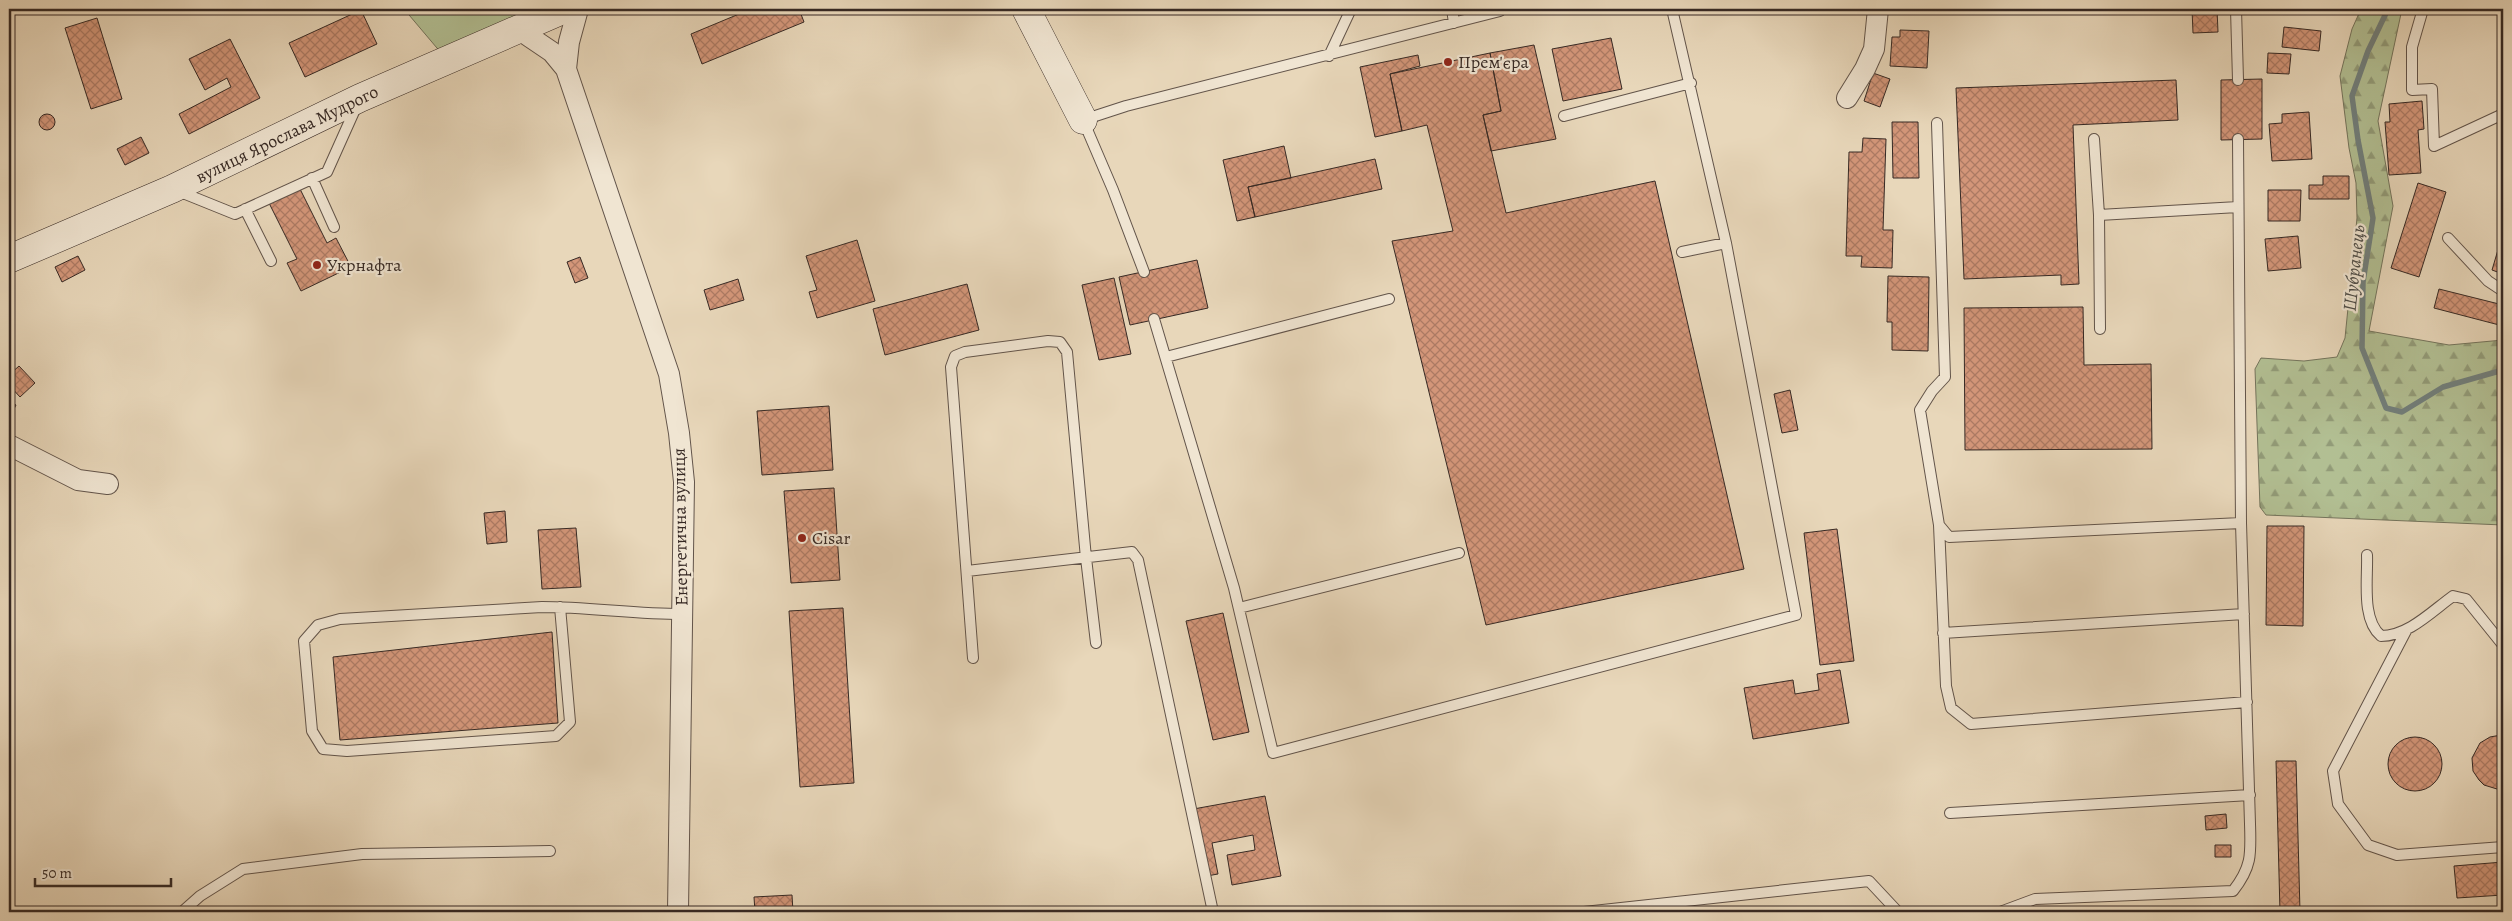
<svg xmlns="http://www.w3.org/2000/svg" width="2512" height="921" font-family="Alegreya,serif">
  <style>
    .grass { fill: #b2bf93; stroke: #74745c }
    .forest { fill: url(#forest-firs); stroke: #74745c }
    .lines { fill: none; stroke-linecap: round; stroke-linejoin: round }
    .stream { stroke: #717f7c; stroke-width: 5.5 }
    .building { fill: url(#building-cross-hatch); stroke: #362924 }
    .service-casing { stroke: #62544a; stroke-width: 12 }
    .minor-casing { stroke: #62544a; stroke-width: 22 }
    .secondary-casing { stroke: #362924; stroke-width: 29 }
    .service { stroke: #f0e5d2; stroke-width: 10 }
    .minor { stroke: #f0e5d2; stroke-width: 20 }
    .secondary { stroke: #f0e5d2; stroke-width: 28 }
    .poi-dot { fill: #8f2418; stroke: #f0e5d2; stroke-width: 2 }
    .labels { text-anchor: middle; stroke-width: 4.5; stroke-linejoin: round; paint-order: stroke }
    .poi-label { font-size: 18px; fill: #362924; stroke: #f0e5d2; text-anchor: start }
    .street-label { font-size: 18px; fill: #362924; stroke: #f0e5d2 }
    .water-label { font-size: 19px; font-style: italic; fill: #4e4d48; stroke: #f0e5d2 }
  </style>
  <defs>
    <pattern id="forest-firs" width="22" height="20" patternUnits="userSpaceOnUse" patternTransform="scale(1.25)"><rect width="22" height="20" fill="#b2bf93"/><path d="M5 1l3.5 6h-7zM16 11l3.5 6h-7z" fill="#929b78"/></pattern>
    <pattern id="building-cross-hatch" width="8" height="8" patternUnits="userSpaceOnUse" patternTransform="scale(1.25)"><rect width="8" height="8" fill="#d39679"/><path d="M0 0l8 8M0 8l8-8" fill="none" stroke="#ac7a63"/></pattern>
  </defs>
  <rect width="100%" height="100%" fill="#e8d7ba"/>
  <filter id="stains"><feTurbulence type="fractalNoise" baseFrequency=".004" numOctaves="4"/><feColorMatrix values="0 0 0 0 .2 0 0 0 0 .09 0 0 0 0 .02 0 0 0 .5 -.17"/></filter>
  <radialGradient id="worn" r=".72"><stop offset=".6" stop-color="#630" stop-opacity="0"/><stop offset="1" stop-color="#630" stop-opacity=".3"/></radialGradient>
  <path class="grass" d="M404 9H551L442 54Z"/>
  <path class="forest" d="M2361 9H2402L2378 121 2393 206 2369 331 2449 345 2503 340V525L2266 515 2260 507 2255 369 2261 358 2304 361 2337 357 2345 338 2357 218 2356 183 2349 148 2340 76 2352 29Z"/>
  <g class="lines">
    <path class="stream" d="M2388 9 2368 51 2352 96 2358 140 2373 218 2363 282 2362 348 2386 408 2402 412 2443 387 2503 370"/>
  </g>
  <path class="building" d="M751 9H799L804 22 702 64 691 34Z
    M2192 9H2217L2218 32 2193 33Z
    M361 10 377 44 305 77 289 43Z
    M97 18 122 99 91 109 65 28Z
    M2284 27 2321 31 2319 51 2282 47Z
    M1900 30 1929 31 1927 68 1890 66 1892 37H1900Z
    M1611 38 1622 89 1563 101 1552 49Z
    M230 39 260 98 189 134 179 114 231 87 227 78 205 90 189 59Z
    M1534 45 1556 139 1491 151 1483 115 1501 111 1490 53Z
    M1490 53 1501 111 1483 115 1506 213 1655 181 1744 569 1486 625 1392 241 1453 231 1427 125 1402 131 1390 74Z
    M2268 53 2291 54 2289 74 2267 73Z
    M1418 55 1420 66 1390 74 1402 131 1375 137 1360 67Z
    M1873 73 1890 79 1880 107 1864 101Z
    M2262 79V139L2221 140V80Z
    M2176 80 2178 120 2073 125 2079 284 2061 285V275L1964 279 1956 88Z
    M2422 101 2424 129 2418 130 2421 173 2389 175 2385 122H2390L2389 104Z
    M2309 112 2312 159 2272 161 2269 124 2282 123V114Z
    M39 122a8 8 0 1 1 16 0a8 8 0 1 1-16 0Z
    M1892 122H1918L1919 178H1893Z
    M141 137 149 153 125 165 117 149Z
    M1863 138 1886 139 1883 230H1893L1892 268 1861 267 1862 256H1846L1849 152H1862Z
    M1284 146 1291 178 1248 187 1255 217 1237 221 1223 160Z
    M1375 159 1382 189 1255 217 1248 187Z
    M2323 176H2349V199H2309V185H2323Z
    M2418 183 2446 192 2419 277 2391 268Z
    M299 187 327 243 336 238 351 267 301 291 287 263 297 259 268 201Z
    M2268 190H2301L2300 221H2268Z
    M2503 233V274L2492 270Z
    M2298 236 2301 268 2268 271 2265 239Z
    M857 240 875 301 817 318 809 292 817 290 806 256Z
    M78 256 85 270 62 282 55 267Z
    M580 257 588 278 575 283 567 262Z
    M1197 260 1208 308 1130 325 1119 277Z
    M1888 276 1929 277 1928 351 1892 350V322H1887Z
    M1114 278 1131 354 1099 360 1082 285Z
    M738 279 744 300 710 310 704 290Z
    M967 284 979 330 885 355 873 309Z
    M2439 289 2503 305V326L2434 308Z
    M2083 307 2084 365 2151 364 2152 449 1965 450 1964 308Z
    M19 366 35 383 20 397 9 385V375Z
    M1790 390 1798 430 1782 433 1774 394Z
    M9 401 16 405 9 419Z
    M829 406 833 470 762 475 757 411Z
    M834 488 840 580 791 583 784 491Z
    M505 511 507 542 487 544 484 513Z
    M2267 526H2304L2303 626 2266 625Z
    M576 528 581 587 542 589 538 530Z
    M1837 529 1854 661 1820 665 1804 533Z
    M843 608 854 783 800 787 789 611Z
    M1223 613 1249 732 1213 740 1186 621Z
    M552 632 558 723 340 740 333 657Z
    M1840 670 1849 723 1753 739 1744 688 1793 680 1795 694 1819 690 1817 674Z
    M2501 735 2503 736V789H2497L2484 785 2479 780 2473 771 2472 758 2480 743 2490 737Z
    M2388 764a27 27 0 1 1 54 0a27 27 0 1 1-54 0Z
    M2276 761H2296L2300 912H2280Z
    M1265 796 1281 876 1232 885 1227 855 1255 850 1253 835 1212 843 1218 874 1201 877 1188 810Z
    M2226 814 2227 828 2206 830 2205 816Z
    M2215 845H2231V857H2215Z
    M2503 862V895L2457 898 2454 866Z
    M792 895 793 912H755L754 897Z
    M2174 911V912H2120Z"/>
  <g class="lines">
    <g class="service-casing">
      <path id="service" d="M1452 9 1454 23
        M2236 9 2238 80
        M2423 9 2412 47V90L2432 89 2434 146 2503 114
        M2501 9 2503 13
        M1329 56 1351 9
        M1564 116 1691 83
        M1937 123 1945 377 1932 391 1920 410 1939 525 1949 537 2241 523 2238 139
        M2094 139 2099 215 2100 329
        M312 178 334 227
        M178 191 235 214 327 172 357 105
        M245 209 271 261
        M2099 215 2238 207
        M2448 238 2488 281 2503 291
        M1682 252 1726 243
        M1144 272 1113 190 1083 120 1126 106 1500 11
        M1154 319 1234 588 1273 753 1796 615 1726 243 1672 9
        M1166 357 1389 299
        M1939 525 1946 686 1951 708 1971 724 2247 702
        M2367 555C2368 579 2361 619 2381 636 2408 636 2431 612 2453 596L2466 599 2503 645
        M967 571 1132 552 1138 560 1213 912
        M560 607 570 722 556 736 347 751 323 749 312 731 304 641 318 625 340 619 542 607C588 607 635 614 682 614
        M1239 608 1459 553
        M2407 629 2333 771 2338 804 2368 845 2397 855 2503 847
        M1943 633 2244 614
        M973 658 951 367 955 356 965 352 1048 341 1060 342 1067 352 1086 558 1096 643
        M1950 813 2250 795
        M182 912 200 896 243 869 362 854 550 851
        M1584 912 1869 881 1898 912
        M2000 912 2035 899 2233 891C2252 867 2251 854 2250 824L2241 523"/>
    </g>
    <g class="minor-casing">
      <path id="minor" d="M518 29 552 52 566 69 669 374 679 433 684 482 678 912
        M566 69 569 42 578 9
        M1847 98 1865 69 1874 49 1878 9
        M9 445 78 480 108 484"/>
    </g>
    <g class="secondary-casing">
      <path id="secondary" d="M1026 9 1083 120
        M9 259 172 189 360 98 565 9"/>
    </g>
    <use href="#service" class="service"/>
    <use href="#minor" class="minor"/>
    <use href="#secondary" class="secondary"/>
  </g>
  <g class="poi-dot">
    <circle cx="1448" cy="62" r="5"/>
    <circle cx="317" cy="265" r="5"/>
    <circle cx="802" cy="538" r="5"/>
  </g>
  <g class="labels">
    <g class="poi-label">
      <text x="1458" y="68">Прем'єра</text>
      <text x="327" y="271">Укрнафта</text>
      <text x="812" y="544">Cisar</text>
    </g>
    <g class="street-label">
      <text transform="translate(287 134) rotate(-26)" y="6">вулиця Ярослава Мудрого</text>
      <text transform="translate(680 527) rotate(-91)" y="6">Енергетична вулиця</text>
    </g>
    <g class="water-label">
      <text transform="translate(2353 268) rotate(-84)" y="7">Шубранець</text>
    </g>
  </g>
  <rect width="2512" height="921" fill="none" stroke="#e8d7ba" stroke-width="30"/>
  <rect x="10" y="10" width="2492" height="901" fill="none" stroke="#362924" stroke-width="2.5"/>
  <rect x="15" y="15" width="2482" height="891" fill="none" stroke="#362924"/>
  <path d="M35 878v8h136v-8" fill="none" stroke="#362924" stroke-width="2.5"/>
  <text x="42" y="878" font-size="15" fill="#362924" stroke="#f0e5d2" stroke-width="4" paint-order="stroke">50 m</text>
  <rect width="100%" height="100%" filter="url(#stains)"/>
  <rect width="100%" height="100%" fill="url(#worn)"/>
</svg>
